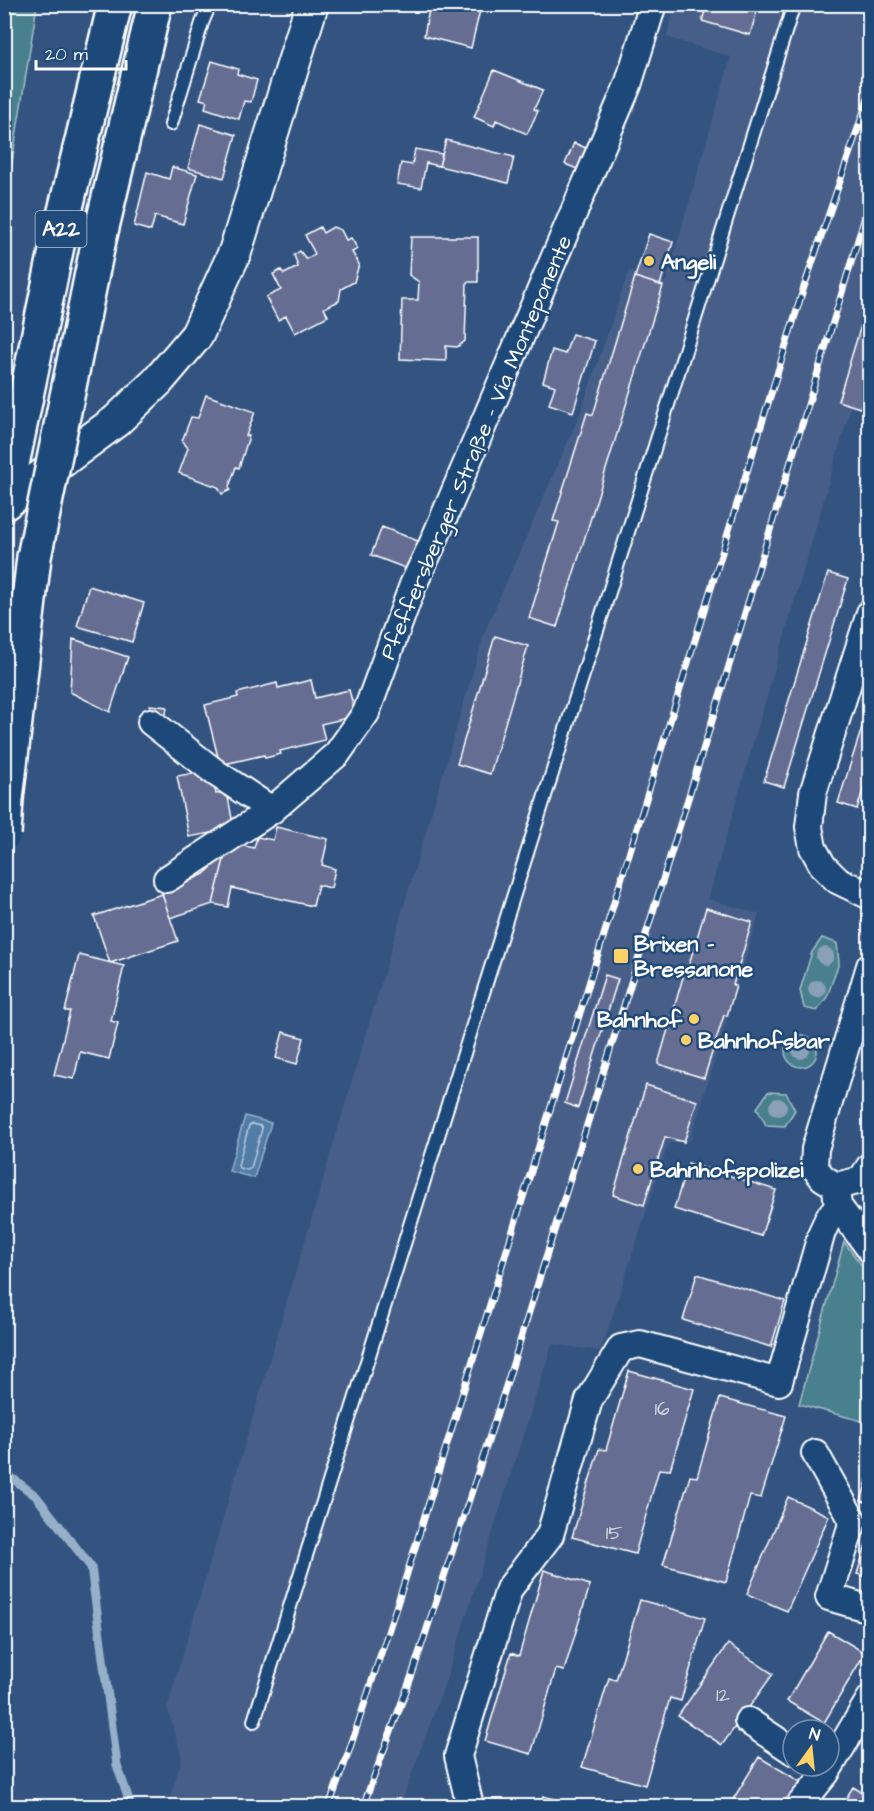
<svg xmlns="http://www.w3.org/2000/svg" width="874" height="1811" font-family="'Architects Daughter',sans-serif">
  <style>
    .built { fill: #465f88 }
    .green { fill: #4a808e; stroke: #a4c0c6; stroke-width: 1.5 }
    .water { fill: #517ba6; stroke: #97b0ca; stroke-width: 1.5 }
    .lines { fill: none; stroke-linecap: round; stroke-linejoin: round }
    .shore { stroke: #b9cadb; stroke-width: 1.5 }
    .stream { stroke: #97b0ca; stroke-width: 9 }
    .building { fill: #656d93; stroke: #fff; stroke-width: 1.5 }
    .service-casing { stroke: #fff; stroke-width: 16 }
    .minor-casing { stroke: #fff; stroke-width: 30 }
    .tertiary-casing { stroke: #fff; stroke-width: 36 }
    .motorway-casing { stroke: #fff; stroke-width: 38 }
    .service { stroke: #1f4a7a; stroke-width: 12 }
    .minor { stroke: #1f4a7a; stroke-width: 26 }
    .tertiary { stroke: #1f4a7a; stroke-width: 32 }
    .motorway { stroke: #1f4a7a; stroke-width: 33 }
    .rail-casing { stroke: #fff; stroke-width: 7 }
    .rail { stroke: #1f4a7a; stroke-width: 4.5; stroke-dasharray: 14; stroke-linecap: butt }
    .motorway-bridge-casing { stroke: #fff; stroke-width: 38; stroke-linecap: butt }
    .motorway-bridge { stroke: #1f4a7a; stroke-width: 33 }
    .tree { fill: #8aa0b7 }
    .poi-dot { fill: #ffd166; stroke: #1f4a7a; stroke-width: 2 }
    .labels { text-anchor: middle; stroke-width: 5; stroke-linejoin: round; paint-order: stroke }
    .number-label { font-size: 20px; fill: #d8dae4 }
    .shield { fill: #1f4a7a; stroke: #bcc9d7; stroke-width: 1.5 }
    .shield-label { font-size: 21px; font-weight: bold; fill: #fff }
    .poi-label { font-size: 22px; font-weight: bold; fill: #fff; stroke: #1f4a7a; text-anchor: start }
    .street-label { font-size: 22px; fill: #fff; stroke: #1f4a7a }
  </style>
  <rect width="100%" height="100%" fill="#335481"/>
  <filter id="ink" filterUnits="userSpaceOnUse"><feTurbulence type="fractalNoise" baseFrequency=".0167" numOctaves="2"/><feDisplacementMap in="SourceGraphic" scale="12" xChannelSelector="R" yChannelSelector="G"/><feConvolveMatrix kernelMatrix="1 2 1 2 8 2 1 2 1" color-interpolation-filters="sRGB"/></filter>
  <g filter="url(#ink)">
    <path class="built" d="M676 5H869V344L708 899 759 914 690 1140 668 1144 601 1351 552 1344 444 1686 400 1806H167L182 1758 167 1708 485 631 580 414 629 271 666 282 731 57 666 37Z"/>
    <path class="green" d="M5 4 37 5 5 206 4 5Z
      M822 938 837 943 839 963 827 997 817 1011 804 1008 800 990 812 952Z
      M785 1051a16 16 0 1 1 32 0a16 16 0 1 1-32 0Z
      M768 1092 786 1093 795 1110 785 1126 766 1125 757 1108Z
      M844 1242 869 1275V1423L799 1404Z"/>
    <path class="water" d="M245 1116 271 1123 254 1178 229 1171Z"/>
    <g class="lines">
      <path class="shore" d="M252 1124 261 1126 262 1129 251 1168 248 1170 239 1168 238 1165 249 1126Z"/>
      <path class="stream" d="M4 1472 36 1496 91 1567 117 1765 131 1806"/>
    </g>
    <path class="building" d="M430 4H473L481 6 471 48 424 36Z
      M707 4H759L750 35 702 21Z
      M212 61 238 69 237 74 257 80 251 102 244 101 239 119 205 108 207 101 200 99Z
      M494 70 543 90 534 109 538 111 527 134 496 120 494 126 474 117Z
      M200 124 236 135 224 178 188 168Z
      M446 140 514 157 508 183 439 166Z
      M574 143 586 148 577 169 565 164Z
      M415 149 442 154 439 166 426 163 421 188 397 184 401 163 412 165Z
      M172 167 197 174 183 224 155 216 151 231 134 226 147 172 169 179Z
      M320 227 323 233 333 227 341 230 346 240 351 238 358 249 352 252 359 264 354 282 341 289 339 301 324 308 328 316 295 333 286 316 278 320 266 297 281 290 273 274 281 270 284 274 298 267 294 255 300 251 306 259 315 254 305 235Z
      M649 234 673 242 660 285 635 277Z
      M411 237H478V282H467L465 341 457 347 446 346V361L400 359 402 300H418L419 282 409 275Z
      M635 277 663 286 557 627 529 618 559 522 553 521 587 413 593 415Z
      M870 296V377L860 408 838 401Z
      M572 334 595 341 573 412 549 404 555 386 543 382 552 350 565 354Z
      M206 395 255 412 246 436H249L239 468 236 467 229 487 230 490 222 494 218 487 179 473 188 448 182 441 191 417 198 418Z
      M382 527 423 543 413 571 371 555Z
      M828 573 848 579 784 787 764 781Z
      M89 586 144 603 132 642 77 626Z
      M495 636 528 646 490 774 457 764Z
      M73 639 128 657 110 712 70 692Z
      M311 680 315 698 349 690 356 716 321 724 325 740 280 751 281 754 265 758 264 755 220 765 205 705 238 697 237 693 277 683 278 688Z
      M870 702V768L857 809 838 803Z
      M150 705 167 707 165 720 148 718Z
      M200 772 202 782 213 780 216 794 227 792 234 829 189 837 177 776Z
      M276 827 328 839 322 865 335 869 331 888 318 885 313 906 232 888 228 907 213 904 225 855 239 845 254 848 257 837 273 840Z
      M225 855 213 904 170 918 162 894 204 874Z
      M162 894 178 941 110 963 94 916Z
      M706 908 752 922 733 985 736 986 727 1016 724 1015 704 1078 658 1064 685 970 687 971Z
      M79 955 124 966 111 1021 118 1023 109 1059 80 1052 74 1079 54 1075 70 1011H65Z
      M605 975 618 979 578 1108 565 1103Z
      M283 1032 304 1038 297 1064 276 1058Z
      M646 1085 697 1101 684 1142 665 1137 644 1205 613 1195Z
      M688 1163 776 1190 761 1236 674 1209Z
      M697 1274 785 1301 771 1347 683 1320Z
      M629 1371 694 1389 670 1470 659 1469 635 1554 572 1537 599 1449 606 1450Z
      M720 1398 786 1416 761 1498 750 1496 726 1582 663 1565 690 1476 697 1477Z
      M870 1471V1503L861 1501Z
      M788 1497 829 1516 787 1611 747 1594Z
      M870 1532V1578L857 1574Z
      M544 1570 590 1585 564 1671 556 1669 531 1754 485 1741 511 1653 519 1656Z
      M640 1600 705 1618 681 1701 670 1698 645 1785 582 1767 609 1678 616 1680Z
      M828 1631 865 1653 824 1723 787 1701Z
      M728 1644 773 1674 722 1745 678 1716Z
      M759 1757 809 1787 795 1806H729Z
      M853 1787 868 1796 870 1794V1806H841Z
      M543 1796 582 1806H540Z"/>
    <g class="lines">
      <g class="service-casing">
        <path id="service" d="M171 124 202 23 210 4
          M254 1721 794 4"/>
      </g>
      <g class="minor-casing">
        <path id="minor" d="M870 613 813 793 809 827 813 848 823 866 837 880 870 896
          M151 722 216 773 272 810
          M167 879 272 810 337 754 366 713 413 585 432 545 628 85 653 4
          M870 966 815 1149 814 1167 823 1178 836 1186 861 1180 870 1166
          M836 1189 838 1206 870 1249
          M815 1453 853 1521 829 1597 870 1609
          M748 1721 793 1751
          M470 1806 458 1756 509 1589 550 1535 589 1400 621 1348 640 1344 779 1382 822 1232 829 1217 838 1206
          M799 1806 826 1773 870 1699"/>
      </g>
      <g class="tertiary-casing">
        <path id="tertiary" d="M4 504 116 421 158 381 197 335 235 252 312 4"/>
      </g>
      <g class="motorway-casing">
        <path id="motorway" d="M62 421 98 244 155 4
          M4 503 59 236 115 4"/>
      </g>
      <use href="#service" class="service"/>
      <use href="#minor" class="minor"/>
      <use href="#tertiary" class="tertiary"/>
      <use href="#motorway" class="motorway"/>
      <g class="rail-casing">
        <path id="rail" d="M329 1806 348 1754 405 1580 803 290 870 93
          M363 1806 412 1675 507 1383 721 692 870 200"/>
      </g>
      <use href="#rail" class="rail"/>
      <g class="motorway-bridge-casing">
        <path id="motorway-bridge" d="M4 834 6 799 34 557 62 421"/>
      </g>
      <use href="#motorway-bridge" class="motorway-bridge"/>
    </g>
    <g class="tree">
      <circle cx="825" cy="956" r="9"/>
      <circle cx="817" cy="989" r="9"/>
      <circle cx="801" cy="1050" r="9"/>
      <circle cx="778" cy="1107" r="9"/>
    </g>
  </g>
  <g class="poi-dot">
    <circle cx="649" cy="261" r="6"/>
    <rect x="613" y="948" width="16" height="16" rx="3"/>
    <circle cx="694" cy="1019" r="6"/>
    <circle cx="686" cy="1040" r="6"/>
    <circle cx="638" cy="1169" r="6"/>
  </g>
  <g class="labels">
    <g class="number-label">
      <text x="662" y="1415">16</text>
      <text x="614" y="1539">15</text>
      <text x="723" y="1701">12</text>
    </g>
    <rect class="shield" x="35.5" y="211" width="51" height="36" rx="4.5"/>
    <g class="shield-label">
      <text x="61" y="236">A22</text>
    </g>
    <g class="poi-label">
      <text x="661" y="269">Angeli</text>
      <text x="634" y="951">Brixen -<tspan x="634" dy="25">Bressanone</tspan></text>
      <text x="682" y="1027" text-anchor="end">Bahnhof</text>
      <text x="698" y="1048">Bahnhofsbar</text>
      <text x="650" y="1177">Bahnhofspolizei</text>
    </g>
    <g class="street-label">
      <text transform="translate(475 447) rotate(-67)" y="8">Pfeffersberger Straße - Via Monteponente</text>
    </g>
  </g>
  <rect width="874" height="1811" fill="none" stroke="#1f4a7a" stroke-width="24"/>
  <rect x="12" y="12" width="850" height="1787" fill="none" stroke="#fff" stroke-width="2" filter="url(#ink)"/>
  <g transform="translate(811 1748) rotate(15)"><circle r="28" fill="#1f4a7a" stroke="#7992af" stroke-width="1.5"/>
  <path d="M0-4.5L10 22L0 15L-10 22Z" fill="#ffd166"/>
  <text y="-9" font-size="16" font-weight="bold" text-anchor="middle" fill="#ffffff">N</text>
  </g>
  <path d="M36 60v9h90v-9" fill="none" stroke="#ffffff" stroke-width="3"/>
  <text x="45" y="60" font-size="18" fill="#ffffff" stroke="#1f4a7a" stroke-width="4.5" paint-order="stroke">20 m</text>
</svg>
